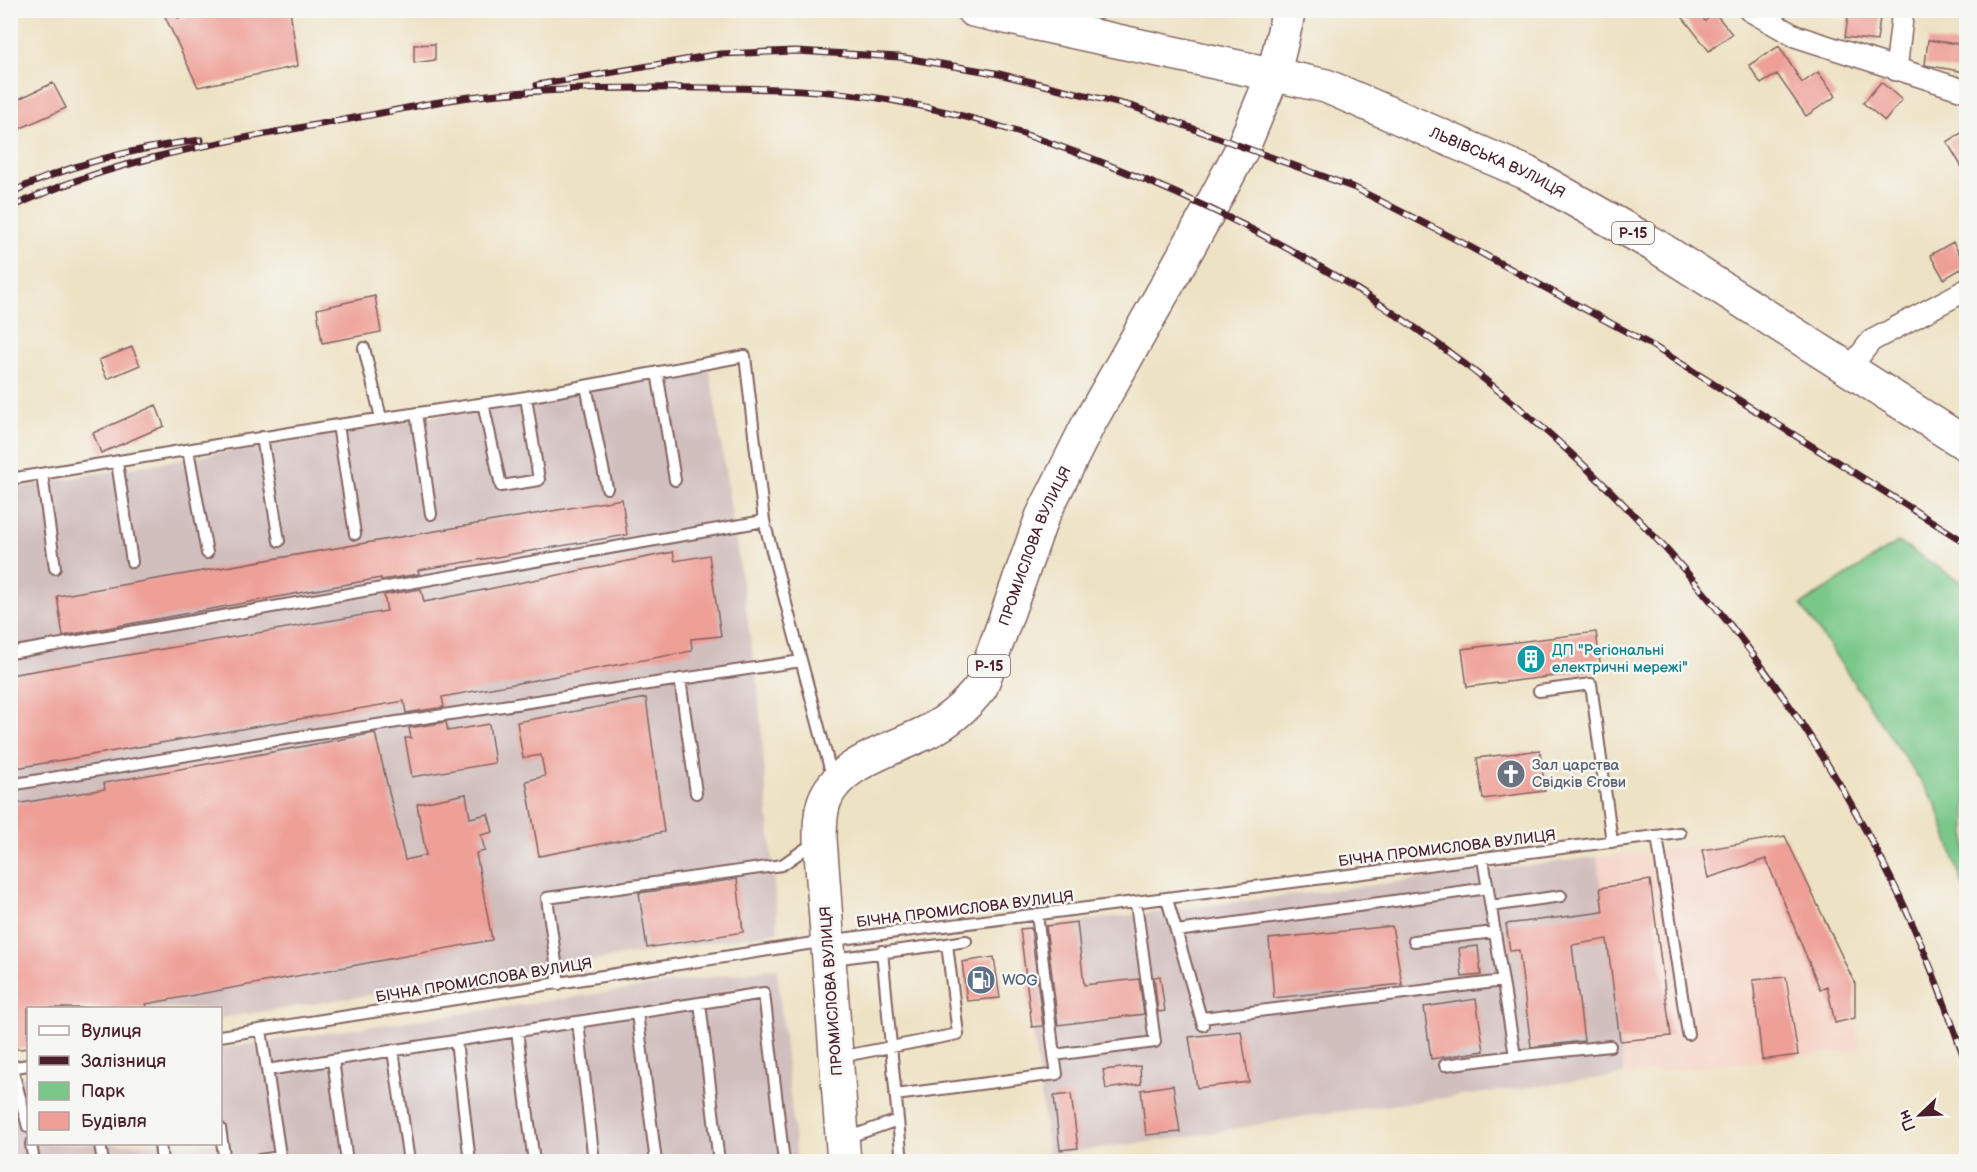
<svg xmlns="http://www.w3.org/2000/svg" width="1977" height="1172" font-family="'Balsamiq Sans',sans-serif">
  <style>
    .built { fill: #f6d2c4 }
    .industrial { fill: #d1bfbe }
    .green { fill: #79c889; stroke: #62745a; stroke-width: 1.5 }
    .building { fill: #ee9f96 }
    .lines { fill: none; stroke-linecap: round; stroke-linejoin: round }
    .service-casing { stroke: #836361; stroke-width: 14 }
    .minor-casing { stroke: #836361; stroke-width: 24 }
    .primary-casing { stroke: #836361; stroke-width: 36 }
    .service { stroke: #fff; stroke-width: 10 }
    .minor { stroke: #fff; stroke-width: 21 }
    .primary { stroke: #fff; stroke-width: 33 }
    .rail-casing { stroke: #4a1f2b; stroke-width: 7 }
    .rail { stroke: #f6f6f2; stroke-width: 4.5; stroke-dasharray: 14; stroke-linecap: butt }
    .labels { text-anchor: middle; stroke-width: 5; stroke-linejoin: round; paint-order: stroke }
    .shield { fill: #f6f6f2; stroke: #7e6067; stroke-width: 1.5 }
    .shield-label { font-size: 14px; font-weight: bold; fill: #4a1f2b }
    .street-label { font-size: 15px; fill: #4a1f2b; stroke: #f6f6f2 }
    .culture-label { font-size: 15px; fill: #0d838f; stroke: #f6f6f2; text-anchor: start }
    .worship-label { font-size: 15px; fill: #5b616d; stroke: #f6f6f2; text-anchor: start }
    .service-label { font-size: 15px; fill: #4e5e75; stroke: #f6f6f2; text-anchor: start }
  </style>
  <rect width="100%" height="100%" fill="#f6f6f2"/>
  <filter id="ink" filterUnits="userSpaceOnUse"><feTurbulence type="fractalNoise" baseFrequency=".0167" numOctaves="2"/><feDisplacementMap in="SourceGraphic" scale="12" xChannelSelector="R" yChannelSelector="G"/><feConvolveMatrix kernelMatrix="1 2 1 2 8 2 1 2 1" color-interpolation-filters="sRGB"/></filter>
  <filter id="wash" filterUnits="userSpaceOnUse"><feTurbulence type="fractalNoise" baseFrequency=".008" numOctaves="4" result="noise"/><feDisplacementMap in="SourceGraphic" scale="24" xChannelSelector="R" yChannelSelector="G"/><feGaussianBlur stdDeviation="1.35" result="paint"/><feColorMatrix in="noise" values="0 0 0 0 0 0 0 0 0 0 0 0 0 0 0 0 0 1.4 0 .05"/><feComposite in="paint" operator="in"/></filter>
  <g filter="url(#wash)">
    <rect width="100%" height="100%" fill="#eee2c4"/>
    <path class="built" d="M1785 836 1855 984V1018L1860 1050 1624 1075 1597 857Z"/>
    <path class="industrial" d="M710 370 758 689 778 932 221 1018 220 1008H28V1048L11 1050V488Z
      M1597 857 1624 1075 1313 1115 1186 1137 1049 1155 1020 929Z
      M777 968 797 1161H11L10 1078 28 1076V1144H220L221 1048Z"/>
    <path class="green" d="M1898 542 1966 585V895L1936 804 1801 605Z"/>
    <g id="blocks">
      <path class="building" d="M162 10H171L178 18 186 17 190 10H290L298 66 198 87Z
        M1677 10H1697L1705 21 1715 13 1732 34 1709 51Z
        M1849 10H1881L1877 41 1845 37Z
        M1928 40 1966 45 1965 72 1925 65Z
        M435 44V60L414 63V45Z
        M1779 46 1802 83 1818 72 1836 96 1806 116 1777 74 1761 84 1749 65Z
        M1881 82 1902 100 1885 121 1863 103Z
        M53 83 66 108 10 133V103Z
        M1966 130V174L1947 142Z
        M1953 242 1966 266 1944 279 1930 255Z
        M375 296 381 332 322 343 317 309Z
        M132 347 140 365 107 379 99 360Z
        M156 405 164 426 101 453 93 433Z
        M622 499 627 535 418 570 419 574 381 580V578L63 636 57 596Z
        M673 552 675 561 709 555 721 636 691 639 692 651 442 697 444 707 406 713 404 701 10 769V675L387 611 384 595 421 589 424 602Z
        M1596 632 1601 670 1467 687 1462 649Z
        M646 698 664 832 539 856 526 781 545 776 541 755 523 758 517 722Z
        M446 722 448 731 489 724 495 763 412 777 405 738H411L409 728Z
        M375 733 405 860 426 855 417 804 466 794 470 818 488 814 493 832 481 835 485 851 476 853 492 940 146 1004 147 1008H28V1048L10 1050V805L105 789 104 783Z
        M1540 750 1545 791 1483 799 1477 758Z
        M1785 836 1855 984V1018L1835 1023 1827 986 1820 989 1766 859 1708 878 1702 850Z
        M737 879 743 932 647 948 639 893Z
        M1650 880 1671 1036 1620 1041 1607 939 1572 945 1584 1041 1531 1047 1519 950 1510 951 1506 924 1603 912 1600 888Z
        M1077 922 1084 985 1139 979 1144 1014 1058 1025 1046 926Z
        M1392 926 1402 984 1274 998 1269 939Z
        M1031 928 1043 1026 1032 1027 1020 929Z
        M1478 946 1481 975 1462 977 1459 948Z
        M994 957 1000 998 967 1001 962 962Z
        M1160 976 1165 1011 1158 1012 1154 977Z
        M1786 977 1798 1055 1762 1060 1753 980Z
        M1476 999 1484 1051 1431 1059 1424 1007Z
        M1241 1031 1249 1082 1197 1088 1189 1037Z
        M1140 1066 1141 1084 1106 1089 1103 1070Z
        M1173 1085 1180 1132 1146 1135 1141 1090Z
        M1071 1094 1078 1148 1060 1150 1054 1096Z"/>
    </g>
  </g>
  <g filter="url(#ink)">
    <use href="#blocks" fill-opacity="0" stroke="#836361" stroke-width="1.5"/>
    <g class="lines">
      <g class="service-casing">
        <path id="service" d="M178 10H183
          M1077 29 1083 10
          M364 348 381 418
          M657 372 675 480
          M586 386 607 488
          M483 403 501 486 539 480 526 397
          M416 413 431 514
          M338 425 355 534
          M262 437 279 541
          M188 450 207 553
          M117 462 132 562
          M42 474 55 568
          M10 479 338 425 526 397 745 356 764 521 833 780
          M10 653 764 521
          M680 679 696 793
          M1539 691 1591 684 1612 842
          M10 785 278 740 801 661
          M1657 836 1688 1034
          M1483 859 1515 1056 1610 1046
          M1167 899 1203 1025
          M1491 906 1561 896
          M1037 914 1054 1055 1155 1042 1136 903
          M1177 931 1488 888
          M1414 941 1495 932
          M947 944 966 941
          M833 959 947 944 958 1034 839 1057
          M559 984 547 898 782 865 815 842
          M700 1003 719 1162
          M637 1013 656 1162
          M1202 1018 1503 981
          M578 1022 594 1162
          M261 1030 281 1162
          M517 1031 534 1162
          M220 1036 826 941 1680 833
          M456 1041 470 1162
          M393 1050 409 1162
          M333 1060 347 1162
          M1445 1065 1515 1056
          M10 1068 28 1065
          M12 1068 28 1127
          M267 1070 764 993 784 1162
          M895 1095 1057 1074 1054 1055
          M898 1120 902 1162
          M220 1128 225 1162
          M846 1138 898 1120 882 951
          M31 1144 34 1162
          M100 1144 103 1162
          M160 1144 162 1162
          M246 1162 280 1157"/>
      </g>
      <g class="minor-casing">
        <path id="minor" d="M1749 10 1795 36 1966 91
          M1896 70 1903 10
          M1850 368 1871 341 1966 290"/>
      </g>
      <g class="primary-casing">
        <g id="primary">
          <path id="s1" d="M973 10 1326 86 1527 173 1656 246 1966 444"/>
          <path id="s2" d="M844 1162 820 839C820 826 820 814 824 802 838 762 895 749 929 731 951 720 966 706 981 687L1042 517 1087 427 1211 207 1244 145 1274 73 1289 10"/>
        </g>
      </g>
      <use href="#service" class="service"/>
      <use href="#minor" class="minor"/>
      <use href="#primary" class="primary"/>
      <g class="rail-casing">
        <path id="rail" d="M537 85 720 54 796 51 899 57 995 73 1134 107 1355 188 1457 240 1653 346 1966 543
          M10 193C70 164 135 148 201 140
          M10 208C120 155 241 139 360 117 400 110 440 100 479 96 555 88 632 87 709 88 770 88 830 89 890 100 977 115 1061 145 1143 179 1472 315 1744 574 1899 895 1925 949 1946 1006 1966 1063"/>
      </g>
      <use href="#rail" class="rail"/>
    </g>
  </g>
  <defs>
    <g id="building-disc" transform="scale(1.5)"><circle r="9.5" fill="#0f9aa8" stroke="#f6f6f2"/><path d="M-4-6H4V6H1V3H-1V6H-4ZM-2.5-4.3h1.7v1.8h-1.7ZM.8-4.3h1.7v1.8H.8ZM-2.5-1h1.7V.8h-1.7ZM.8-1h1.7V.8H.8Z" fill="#fff"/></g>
    <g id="church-disc" transform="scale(1.5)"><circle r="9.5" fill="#6b7280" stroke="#f6f6f2"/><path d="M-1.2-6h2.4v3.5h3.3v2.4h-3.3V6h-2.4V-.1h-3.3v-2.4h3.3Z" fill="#fff"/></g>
    <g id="fuel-disc" transform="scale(1.5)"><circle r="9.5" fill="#5c6f8a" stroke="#f6f6f2"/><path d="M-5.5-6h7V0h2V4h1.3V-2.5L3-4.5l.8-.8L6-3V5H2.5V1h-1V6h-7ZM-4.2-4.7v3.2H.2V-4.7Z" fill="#fff"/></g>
  </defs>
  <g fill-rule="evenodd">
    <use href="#building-disc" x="1531" y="659"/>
    <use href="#church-disc" x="1511" y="774"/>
    <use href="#fuel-disc" x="981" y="980"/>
  </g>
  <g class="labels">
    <g class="shield">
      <rect x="1612" y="222" width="42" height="22" rx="4.5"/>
      <rect x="968" y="655" width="42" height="22" rx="4.5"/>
    </g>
    <g class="shield-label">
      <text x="1633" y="238">Р-15</text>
      <text x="989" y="671">Р-15</text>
    </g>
    <g class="street-label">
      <text dy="5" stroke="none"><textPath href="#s1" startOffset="549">ЛЬВІВСЬКА ВУЛИЦЯ</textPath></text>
      <text dy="5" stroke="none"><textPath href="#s2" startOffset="711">ПРОМИСЛОВА ВУЛИЦЯ</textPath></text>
      <text transform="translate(1447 848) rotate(-7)" y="5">БІЧНА ПРОМИСЛОВА ВУЛИЦЯ</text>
      <text transform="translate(965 909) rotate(-7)" y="5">БІЧНА ПРОМИСЛОВА ВУЛИЦЯ</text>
      <text transform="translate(484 980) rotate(-9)" y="5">БІЧНА ПРОМИСЛОВА ВУЛИЦЯ</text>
      <text transform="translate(831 991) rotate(-94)" y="5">ПРОМИСЛОВА ВУЛИЦЯ</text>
    </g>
    <g class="culture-label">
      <text x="1552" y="655">ДП "Регіональні<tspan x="1552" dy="17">електричні мережі"</tspan></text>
    </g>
    <g class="worship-label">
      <text x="1532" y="770">Зал царства<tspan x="1532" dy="17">Свідків Єгови</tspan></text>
    </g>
    <g class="service-label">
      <text x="1002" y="985">WOG</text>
    </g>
  </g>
  <rect width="1977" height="1172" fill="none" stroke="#f6f6f2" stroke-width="36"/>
  <rect x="27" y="1007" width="195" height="138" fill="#f6f6f2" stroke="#b1a0a2" stroke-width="1.5"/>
  <rect x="39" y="1026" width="30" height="9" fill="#ffffff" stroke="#b1a0a2" stroke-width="1.5"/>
  <text x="81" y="1037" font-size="18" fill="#4a1f2b">Вулиця</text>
  <rect x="39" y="1056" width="30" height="9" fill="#4a1f2b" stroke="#b1a0a2" stroke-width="1.5"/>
  <text x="81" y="1067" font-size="18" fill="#4a1f2b">Залізниця</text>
  <rect x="39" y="1082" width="30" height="18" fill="#79c889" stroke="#b1a0a2" stroke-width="1.5"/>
  <text x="81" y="1097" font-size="18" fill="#4a1f2b">Парк</text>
  <rect x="39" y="1112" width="30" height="18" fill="#ee9f96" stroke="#b1a0a2" stroke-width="1.5"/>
  <text x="81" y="1127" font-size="18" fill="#4a1f2b">Будівля</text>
  <g transform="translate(1920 1115) rotate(247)" stroke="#f6f6f2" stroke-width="4.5" paint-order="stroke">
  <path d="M0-4.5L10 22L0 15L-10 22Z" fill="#4a1f2b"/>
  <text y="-9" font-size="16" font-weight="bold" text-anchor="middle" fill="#4a1f2b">Пн</text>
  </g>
</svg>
